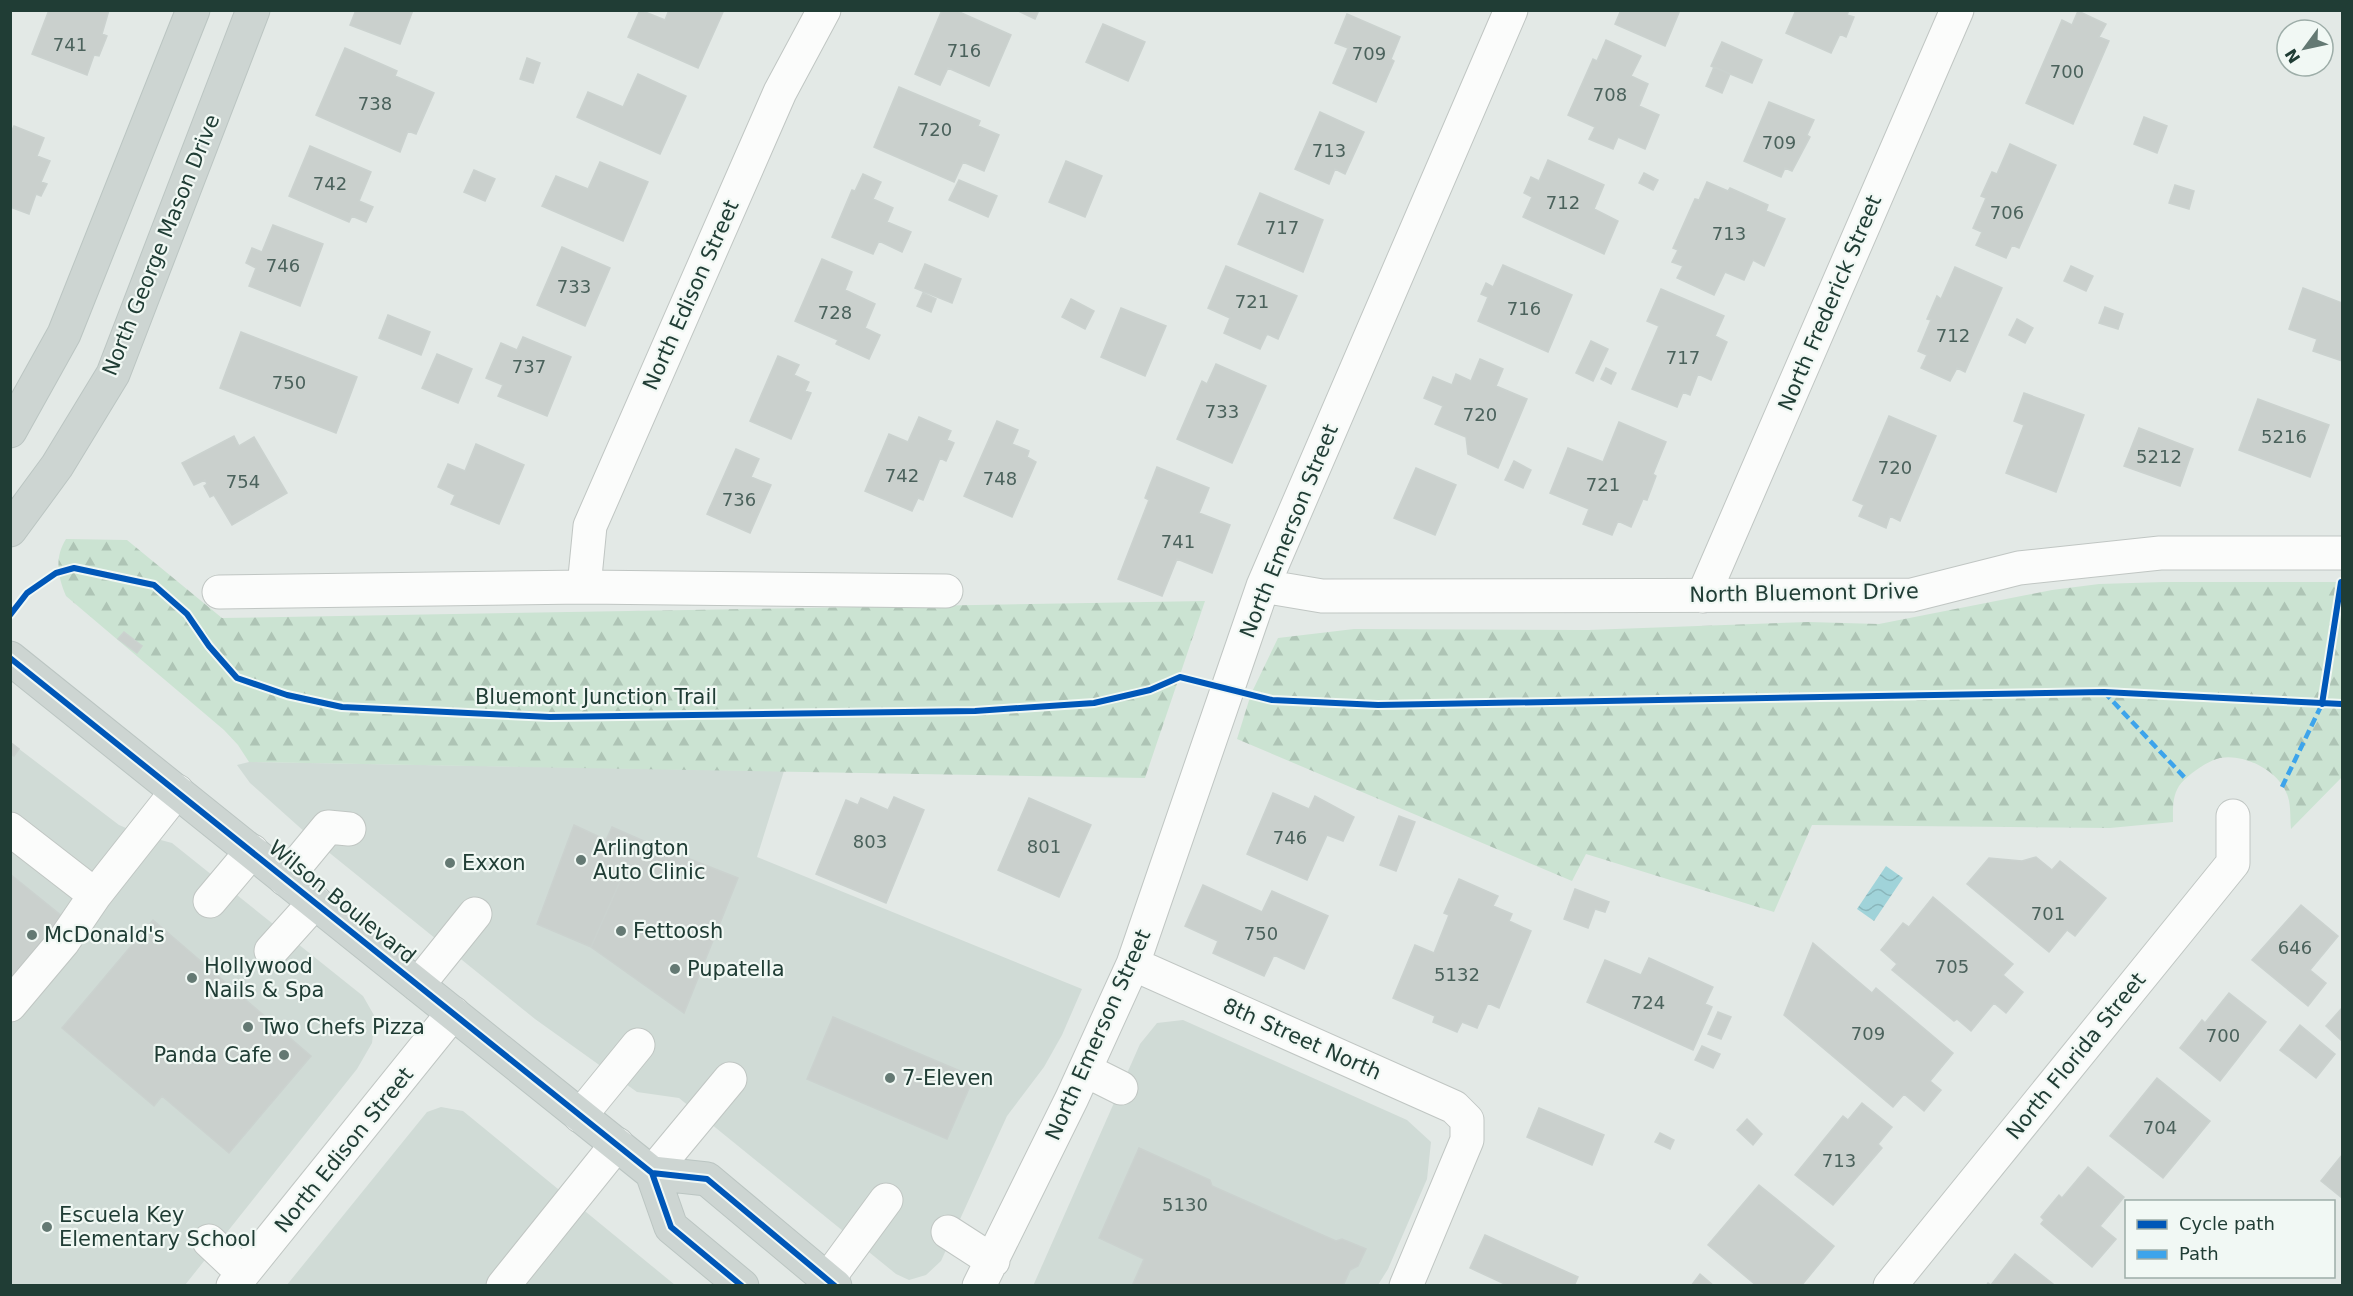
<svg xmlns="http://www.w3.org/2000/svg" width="2353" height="1296" font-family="'DejaVu Sans',sans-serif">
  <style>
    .built { fill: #d0dbd6 }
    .forest { fill: url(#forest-firs) }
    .water { fill: url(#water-waves) }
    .building { fill: #cad0cd; stroke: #cbd2cf; stroke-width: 1.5 }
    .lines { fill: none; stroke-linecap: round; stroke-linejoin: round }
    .minor-casing { stroke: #c0c6c3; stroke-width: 35 }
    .major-casing { stroke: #bbc5c2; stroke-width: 35 }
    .minor { stroke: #fbfcfb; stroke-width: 33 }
    .major { stroke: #cdd5d2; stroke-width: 33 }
    .quiet { stroke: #3da4eb; stroke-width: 4.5; stroke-dasharray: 9 4.5; stroke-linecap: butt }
    .cycleway-casing { stroke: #f1f8f4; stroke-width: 10 }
    .cycleway { stroke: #0057b8; stroke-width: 6 }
    .poi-dot { fill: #647973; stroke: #f1f8f4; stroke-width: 2 }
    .labels { text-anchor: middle; stroke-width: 4.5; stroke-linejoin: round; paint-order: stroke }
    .number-label { font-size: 18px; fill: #4b625c }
    .street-label { font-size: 21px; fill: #203d35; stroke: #f1f8f4 }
    .poi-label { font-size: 21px; fill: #203d35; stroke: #f1f8f4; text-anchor: start }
  </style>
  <defs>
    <pattern id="forest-firs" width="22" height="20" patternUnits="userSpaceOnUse" patternTransform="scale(1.5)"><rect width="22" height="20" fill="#cbe3d2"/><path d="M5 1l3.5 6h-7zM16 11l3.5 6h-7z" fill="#aec4b5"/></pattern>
    <pattern id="water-waves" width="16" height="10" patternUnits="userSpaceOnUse" patternTransform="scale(1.5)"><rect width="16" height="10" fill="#a0d3d9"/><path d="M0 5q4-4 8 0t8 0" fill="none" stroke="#8ab6bb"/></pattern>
  </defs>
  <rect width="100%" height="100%" fill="#e3e9e6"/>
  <path class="built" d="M10 742 119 825 142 835 172 843 363 996 375 1017 372 1043 357 1069 185 1285H11Z
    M249 762 784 771 757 857 1082 989 1062 1035 1044 1067 1007 1116 941 1261 926 1275 909 1280 896 1274 679 1098 637 1092 535 1019 316 842 250 783 237 765Z
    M1183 1020 1407 1120 1431 1142 1427 1179 1388 1269 1378 1285 1033 1286 1140 1044 1157 1023Z
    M441 1107 463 1111 675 1285 286 1286 427 1112Z"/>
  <path class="forest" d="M66 539 127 540 222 618 1205 601 1145 778 249 762 238 745 224 730 66 596C58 577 54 558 66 539Z
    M2164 582H2342V777L2291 829C2290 819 2291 806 2288 797 2281 772 2245 753 2220 758 2207 761 2187 775 2179 786 2172 797 2173 810 2173 822L2110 828 1812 825 1774 912 1586 854 1572 881 1237 739 1251 694 1278 638 1354 629 1588 630 1808 622 1879 624 2052 590 2099 584Z"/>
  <path class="water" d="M1886 866 1903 878 1874 921 1857 909Z"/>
  <path class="building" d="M49 10H109L102 34 107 36 99 56 94 55 87 75 32 54Z
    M356 10H413L400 44 350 25Z
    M640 10 665 20 669 10 723 12 698 68 628 37Z
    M942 10H955L1011 35 989 86 948 68 940 85 915 74Z
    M1016 10H1039L1035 19Z
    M1621 10H1680L1665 46 1615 24Z
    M1796 10H1849L1847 15 1854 17 1846 37 1840 34 1831 53 1786 33Z
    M2078 11 2106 24 2099 37 2109 41 2073 124 2026 103 2062 20 2072 25Z
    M1347 14 1400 37 1391 59 1394 61 1376 102 1333 83 1348 48 1335 43Z
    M1103 24 1145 42 1128 81 1086 62Z
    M1606 40 1641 56 1631 76 1648 84 1639 106 1659 115 1645 149 1618 137 1613 149 1589 139 1595 127 1568 115 1593 59 1597 61Z
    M1722 42 1762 60 1752 83 1711 66Z
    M345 48 397 71 395 76 434 93 416 134 408 131 400 152 316 115Z
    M527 58 540 63 533 83 520 79Z
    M1714 67 1730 74 1722 93 1706 86Z
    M638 74 686 96 660 154 577 117 588 92 623 107Z
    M899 87 980 121 978 126 999 135 984 171 963 162 954 182 874 147Z
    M1769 102 1814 120 1807 135 1810 137 1792 171 1785 168 1781 177 1744 161Z
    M1320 112 1364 132 1345 174 1335 169 1329 184 1295 169Z
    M2144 117 2167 126 2157 153 2134 144Z
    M14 126 44 138 37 156 50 161 41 182 47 184 41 196 36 194 29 214 10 207V135Z
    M2010 144 2056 165 2019 248 2012 245 2006 258 1976 245 1982 232 1973 228 1986 198 1981 196 1992 172 1997 174Z
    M310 146 371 172 359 201 373 207 366 222 352 216 349 222 289 196Z
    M1548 160 1604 185 1594 209 1618 221 1604 254 1523 217 1532 197 1524 193 1531 177 1539 181Z
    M1066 161 1102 176 1085 217 1049 202Z
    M600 162 648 182 623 241 542 206 556 176 588 189Z
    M474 170 495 179 485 201 464 192Z
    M1644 173 1658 180 1653 190 1639 183Z
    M863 174 881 182 873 199 893 208 887 222 911 232 902 252 879 241 873 254 832 237 852 190 855 191Z
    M959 180 997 196 988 217 949 200Z
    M1707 182 1728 191 1730 188 1768 205 1766 211 1785 219 1764 266 1753 260 1744 280 1725 272 1714 295 1677 278 1683 266 1672 262 1678 250 1673 248 1695 199 1699 200Z
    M2175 185 2194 191 2189 209 2169 203Z
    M1260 193 1323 220 1303 272 1238 244Z
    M273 225 323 244 300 306 249 286 256 268 246 263 252 248 262 252Z
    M562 247 610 268 585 326 537 305Z
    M822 259 852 272 845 290 875 304 865 328 880 335 869 359 836 344 838 340 795 321Z
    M925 264 961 279 952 303 915 288Z
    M1503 265 1572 295 1548 352 1478 321 1488 297 1481 294 1486 283 1493 287Z
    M1226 266 1297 296 1278 339 1267 334 1260 349 1224 333 1230 318 1208 308Z
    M2071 266 2093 276 2086 291 2064 281Z
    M1955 267 2002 288 1965 372 1957 368 1950 381 1921 368 1927 355 1918 351 1931 320 1927 319 1937 296 1941 299Z
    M2303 288 2342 303V361L2313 351 2317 339 2289 329Z
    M1661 289 1724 316 1715 336 1727 342 1711 380 1698 374 1690 395 1683 392 1677 407 1632 389 1659 326 1647 321Z
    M923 293 936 299 931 312 917 306Z
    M1071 299 1094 311 1085 329 1062 317Z
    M2105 307 2123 314 2118 329 2099 323Z
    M1121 308 1166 326 1145 376 1101 357Z
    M388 315 430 332 421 355 379 338Z
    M2017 319 2033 328 2025 343 2009 335Z
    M241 332 357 377 336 433 220 388Z
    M523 337 571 357 547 416 498 396 503 385 486 378 501 343 517 350Z
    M1591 341 1608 349 1593 381 1576 373Z
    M437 354 472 369 458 403 422 388Z
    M778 356 799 365 794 375 809 382 805 391 811 393 791 439 750 421Z
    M1480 359 1503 369 1496 386 1527 399 1498 468 1468 454 1466 437 1435 424 1443 406 1424 398 1433 377 1452 385 1456 374 1471 381Z
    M1216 364 1266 386 1232 463 1177 439 1202 381 1207 384Z
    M1606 368 1616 373 1611 384 1601 379Z
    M2024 393 2084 415 2056 492 2006 473 2024 425 2014 421Z
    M2258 399 2329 425 2310 477 2239 450Z
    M1889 416 1936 436 1900 521 1890 516 1886 528 1859 516 1864 505 1853 500Z
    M919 417 951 431 947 440 954 443 946 461 940 458 923 500 918 498 912 511 865 491 889 434 908 442Z
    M997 421 1018 430 1012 444 1029 451 1027 457 1036 462 1012 517 964 496Z
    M1619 422 1666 442 1653 474 1656 476 1647 500 1643 499 1631 527 1618 521 1612 535 1583 524 1589 509 1550 493 1568 448 1603 462Z
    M2139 428 2193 449 2180 486 2124 466Z
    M234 436 239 446 254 437 287 493 232 525 214 495 210 497 204 486 207 484 205 480 194 485 182 463Z
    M476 444 524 465 499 524 451 504 455 495 438 487 448 464 465 471Z
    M736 449 759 459 751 477 771 485 750 533 707 514Z
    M1514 461 1531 470 1523 488 1505 480Z
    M1157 467 1209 488 1199 513 1230 525 1212 573 1177 559 1162 596 1118 579 1149 500 1145 498Z
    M1416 468 1456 485 1435 535 1394 518Z
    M124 632 142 646 137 653 118 639Z
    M10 742 19 749 14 756 10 754Z
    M1273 793 1309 809 1315 796 1354 817 1343 841 1327 835 1307 880 1247 854Z
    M894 797 924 810 886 903 816 874 846 800 858 805 861 798 888 810Z
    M1029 798 1091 825 1059 897 998 870Z
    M1399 816 1415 822 1396 871 1380 865Z
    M574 825 606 840 612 827 639 839 591 947 537 924Z
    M639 839 738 878 684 1013 591 947Z
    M2036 857 2052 870 2060 861 2106 898 2075 936 2067 930 2049 952 1967 884 1989 858 2022 861Z
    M10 874 63 917 10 995Z
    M1459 879 1498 896 1493 906 1512 914 1509 921 1531 931 1499 1008 1488 1003 1477 1028 1462 1022 1457 1032 1433 1022 1435 1016 1393 998 1415 945 1434 953 1449 915 1444 913Z
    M1203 885 1262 912 1272 891 1328 916 1304 969 1274 955 1264 976 1213 953 1218 941 1185 926Z
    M1575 889 1609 902 1605 912 1595 909 1588 928 1564 919Z
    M1933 897 2013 964 2003 975 2023 992 2006 1013 1994 1003 1971 1031 1957 1019 1954 1021 1892 970 1897 964 1881 950 1903 923 1909 927Z
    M2301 905 2338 936 2310 970 2326 983 2308 1006 2252 960Z
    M153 920 311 1056 229 1153 162 1096 154 1106 62 1028Z
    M1813 943 1872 993 1876 988 1953 1053 1930 1081 1941 1090 1924 1111 1904 1094 1893 1107 1784 1015Z
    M1649 958 1713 987 1705 1004 1712 1007 1693 1050 1587 1002 1605 960 1641 975Z
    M2229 993 2266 1022 2220 1081 2180 1048 2202 1020 2205 1023Z
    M2342 1008V1041L2326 1026Z
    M1718 1012 1731 1017 1721 1039 1708 1034Z
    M833 1017 974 1077 947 1139 807 1079Z
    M2300 1025 2335 1054 2316 1078 2280 1050Z
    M1702 1046 1720 1054 1713 1068 1695 1060Z
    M2157 1078 2210 1121 2163 1178 2110 1136Z
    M1862 1103 1892 1127 1878 1144 1882 1148 1833 1205 1795 1175 1843 1116 1848 1120Z
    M1539 1108 1604 1135 1592 1165 1527 1137Z
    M1747 1119 1762 1134 1753 1145 1737 1130Z
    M1660 1133 1674 1140 1670 1149 1655 1142Z
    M1139 1148 1210 1180 1212 1186 1336 1241 1342 1239 1366 1249 1358 1266 1350 1270 1343 1286H1132L1144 1259 1099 1238Z
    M2342 1155V1198L2321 1181Z
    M2088 1167 2124 1197 2100 1226 2116 1239 2092 1267 2041 1224 2044 1220 2041 1217 2059 1195 2062 1198Z
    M1759 1185 1834 1246 1801 1286H1757L1708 1245Z
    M1485 1235 1578 1277 1574 1286H1509L1470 1268Z
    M2015 1254 2053 1284 2052 1286H1986L1988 1283 1991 1285Z
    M1700 1274 1714 1286H1691Z"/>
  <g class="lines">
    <g class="minor-casing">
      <path id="minor" d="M1263 586 1322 596 1912 595 2019 568 2160 553H2342
        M584 587 590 526 780 92 824 10
        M219 592 584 587 946 591
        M1703 596 1957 10
        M10 829 95 895
        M285 879 328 827 349 829
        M210 901 252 851
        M271 951 315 902
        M1133 964 1454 1107 1467 1120V1140L1406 1286
        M418 985 475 914
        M10 1005 63 942 95 895 177 791
        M1085 1070 1121 1088
        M580 1116 638 1045
        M652 1173 730 1079
        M948 1232 993 1261
        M209 1241 243 1273
        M828 1279 886 1200
        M233 1286 453 1013
        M503 1286 617 1144
        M979 1286 1072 1098 1133 964 1263 586 1511 10
        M1890 1286 2233 863V816"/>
    </g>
    <g class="major-casing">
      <path id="major" d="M10 431 64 334 193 10
        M10 530 57 466 113 374 253 10
        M10 658 652 1173 707 1179 835 1286
        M652 1173 671 1227 742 1286"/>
    </g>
    <use href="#minor" class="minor"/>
    <use href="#major" class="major"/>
    <path class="quiet" d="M2104 692 2186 779
      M2282 787 2322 704"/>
    <g class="cycleway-casing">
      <path id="cycleway" d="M10 615 27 593 56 573 74 568 154 585 187 614 209 646 237 678 287 695 342 707 550 717 975 711 1094 703 1150 690 1180 677 1272 700 1378 705 2104 692 2342 704
        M10 658 652 1173 707 1179 835 1286
        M2322 704 2341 582
        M652 1173 671 1227 742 1286"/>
    </g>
    <use href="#cycleway" class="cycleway"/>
  </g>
  <g class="poi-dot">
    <circle cx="581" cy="860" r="6"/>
    <circle cx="450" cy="863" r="6"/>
    <circle cx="621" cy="931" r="6"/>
    <circle cx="32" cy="935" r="6"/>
    <circle cx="675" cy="969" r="6"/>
    <circle cx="192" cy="978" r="6"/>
    <circle cx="248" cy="1027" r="6"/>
    <circle cx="284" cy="1055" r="6"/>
    <circle cx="890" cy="1078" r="6"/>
    <circle cx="47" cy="1227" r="6"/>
  </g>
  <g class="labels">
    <g class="number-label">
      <text x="70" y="51">741</text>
      <text x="964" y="57">716</text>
      <text x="1369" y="60">709</text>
      <text x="2067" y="78">700</text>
      <text x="1610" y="101">708</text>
      <text x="375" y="110">738</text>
      <text x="935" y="136">720</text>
      <text x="1779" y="149">709</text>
      <text x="1329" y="157">713</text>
      <text x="330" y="190">742</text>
      <text x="1563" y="209">712</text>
      <text x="2007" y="219">706</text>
      <text x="1282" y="234">717</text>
      <text x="1729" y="240">713</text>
      <text x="283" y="272">746</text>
      <text x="574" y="293">733</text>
      <text x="1252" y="308">721</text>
      <text x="1524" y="315">716</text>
      <text x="835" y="319">728</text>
      <text x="1953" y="342">712</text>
      <text x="1683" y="364">717</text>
      <text x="529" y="373">737</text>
      <text x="289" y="389">750</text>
      <text x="1222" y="418">733</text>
      <text x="1480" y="421">720</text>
      <text x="2284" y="443">5216</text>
      <text x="2159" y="463">5212</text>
      <text x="1895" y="474">720</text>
      <text x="902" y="482">742</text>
      <text x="1000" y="485">748</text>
      <text x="243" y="488">754</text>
      <text x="1603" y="491">721</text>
      <text x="739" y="506">736</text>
      <text x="1178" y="548">741</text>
      <text x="1290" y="844">746</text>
      <text x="870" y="848">803</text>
      <text x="1044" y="853">801</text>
      <text x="2048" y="920">701</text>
      <text x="1261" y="940">750</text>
      <text x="2295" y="954">646</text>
      <text x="1952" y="973">705</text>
      <text x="1457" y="981">5132</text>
      <text x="1648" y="1009">724</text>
      <text x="1868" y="1040">709</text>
      <text x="2223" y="1042">700</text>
      <text x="2160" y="1134">704</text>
      <text x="1839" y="1167">713</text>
      <text x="1185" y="1211">5130</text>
    </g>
    <g class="street-label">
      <text transform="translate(161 245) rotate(-68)" y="7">North George Mason Drive</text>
      <text transform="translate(691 295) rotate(-66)" y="7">North Edison Street</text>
      <text transform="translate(1830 303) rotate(-67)" y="7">North Frederick Street</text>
      <text transform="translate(1289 531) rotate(-68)" y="7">North Emerson Street</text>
      <text transform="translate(1804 593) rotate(-1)" y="7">North Bluemont Drive</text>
      <text x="596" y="704">Bluemont Junction Trail</text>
      <text transform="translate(342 902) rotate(39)" y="7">Wilson Boulevard</text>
      <text transform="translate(1098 1035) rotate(-66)" y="7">North Emerson Street</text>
      <text transform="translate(1302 1039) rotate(24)" y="7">8th Street North</text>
      <text transform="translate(2076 1056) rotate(-51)" y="7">North Florida Street</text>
      <text transform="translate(344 1150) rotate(-51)" y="7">North Edison Street</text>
    </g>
    <g class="poi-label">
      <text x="593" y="855">Arlington<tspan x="593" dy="24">Auto Clinic</tspan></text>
      <text x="462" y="870">Exxon</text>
      <text x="633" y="938">Fettoosh</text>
      <text x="44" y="942">McDonald's</text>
      <text x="204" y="973">Hollywood<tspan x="204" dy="24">Nails &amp; Spa</tspan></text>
      <text x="687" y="976">Pupatella</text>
      <text x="260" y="1034">Two Chefs Pizza</text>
      <text x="272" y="1062" text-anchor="end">Panda Cafe</text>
      <text x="902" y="1085">7-Eleven</text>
      <text x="59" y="1222">Escuela Key<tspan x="59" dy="24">Elementary School</tspan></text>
    </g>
  </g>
  <rect width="2353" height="1296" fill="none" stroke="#203d35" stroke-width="24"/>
  <rect x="2125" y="1200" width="210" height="78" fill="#f1f8f4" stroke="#9dada8" stroke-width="1.5"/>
  <rect x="2137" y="1220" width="30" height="9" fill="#0057b8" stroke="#9dada8" stroke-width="1.5"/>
  <text x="2179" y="1230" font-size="18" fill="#203d35">Cycle path</text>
  <rect x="2137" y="1250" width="30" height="9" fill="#3da4eb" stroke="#9dada8" stroke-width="1.5"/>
  <text x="2179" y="1260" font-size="18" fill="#203d35">Path</text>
  <g transform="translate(2305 48) rotate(237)"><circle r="28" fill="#f1f8f4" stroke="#9dada8" stroke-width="1.5"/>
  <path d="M0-4.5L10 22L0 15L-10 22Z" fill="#647973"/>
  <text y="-9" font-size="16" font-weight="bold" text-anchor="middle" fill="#203d35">N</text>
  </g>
</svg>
